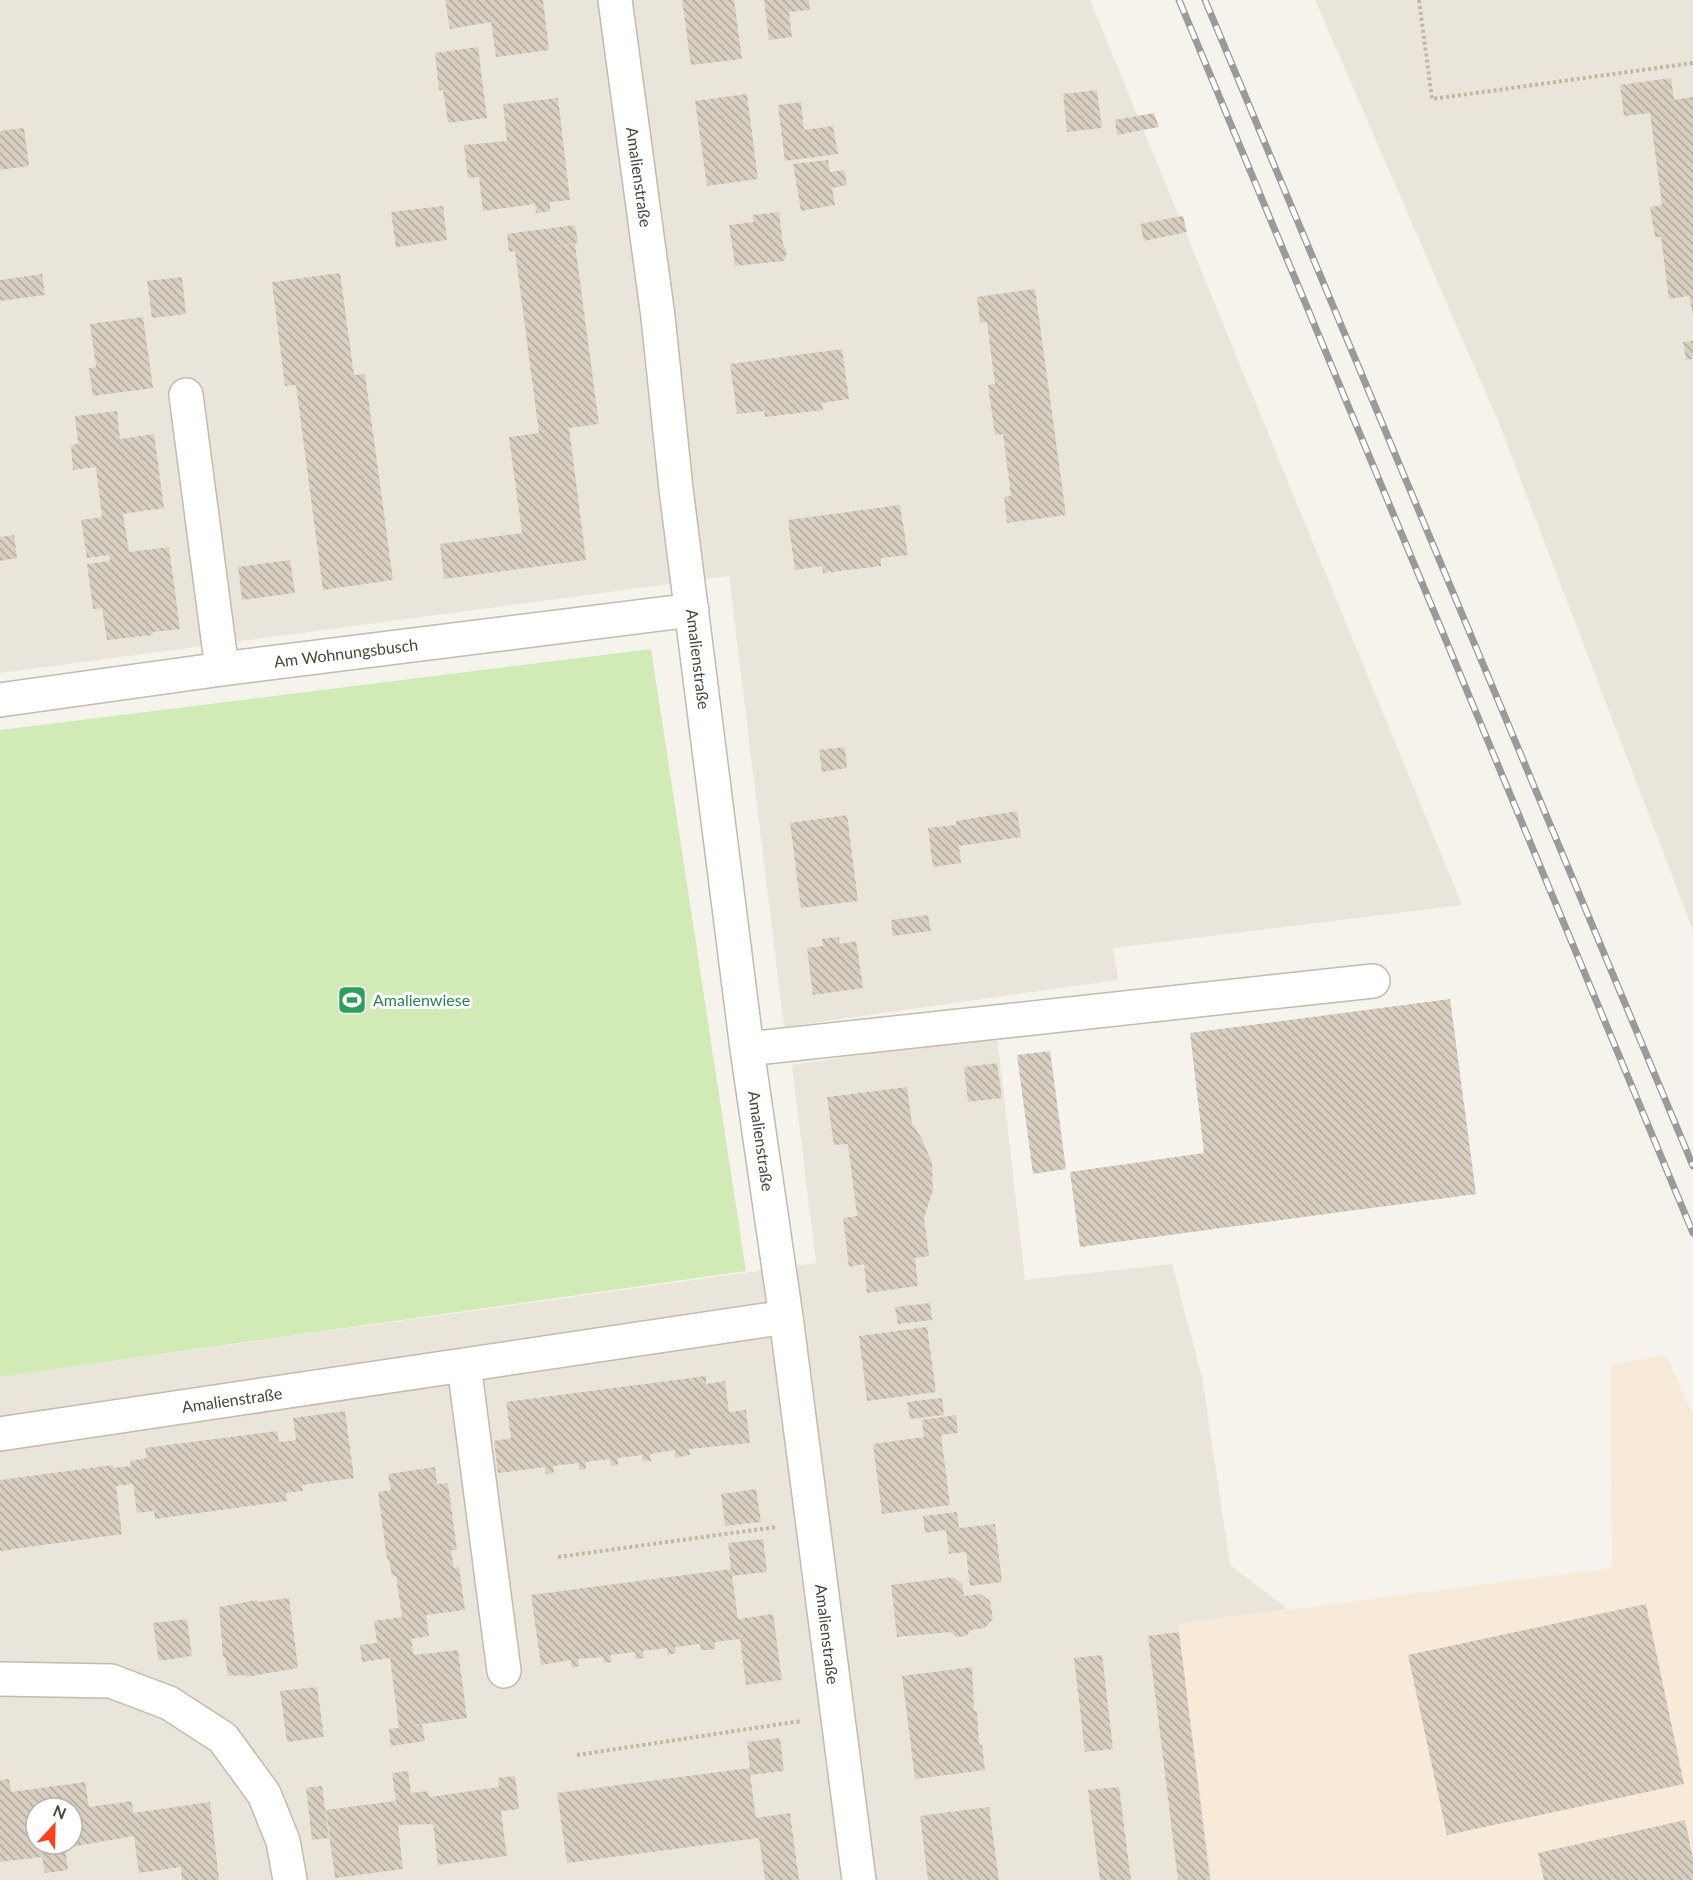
<svg xmlns="http://www.w3.org/2000/svg" width="1693" height="1880" font-family="Lato,sans-serif">
  <style>
    .residential { fill: #eae5da; fill-rule: evenodd }
    .commercial { fill: #f7ead8 }
    .green { fill: #d2eab5 }
    .building { fill: url(#building-back-hatch); fill-rule: evenodd }
    .lines { fill: none; stroke-linecap: round; stroke-linejoin: round }
    .minor-casing { stroke: #c2bbae; stroke-width: 36 }
    .path { stroke: #c4b79f; stroke-width: 4; stroke-dasharray: 3 3; stroke-linecap: butt }
    .minor { stroke: #fff; stroke-width: 33 }
    .rail-casing { stroke: #9a9a9a; stroke-width: 7 }
    .rail { stroke: #fff; stroke-width: 4.5; stroke-dasharray: 14; stroke-linecap: butt }
    .labels { text-anchor: middle; stroke-width: 6; stroke-linejoin: round; paint-order: stroke }
    .street-label { font-size: 16px; fill: #4b4439; stroke: #fff }
    .leisure-label { font-size: 16px; fill: #27864d; stroke: #fff; text-anchor: start }
  </style>
  <defs>
    <pattern id="building-back-hatch" width="6" height="6" patternUnits="userSpaceOnUse" patternTransform="scale(1.5)"><rect width="6" height="6" fill="#d8cfc1"/><path d="M-1 5l2 2M0 0l6 6M5-1l2 2" fill="none" stroke="#b1aa9e"/></pattern>
  </defs>
  <rect width="100%" height="100%" fill="#f6f3ec"/>
  <path class="residential" d="M0 0H1090L1462 905 1113 948 1118 980 784 1027 729 576 0 673Z
    M1315 0H1693V930L1498 421Z
    M997 1035 1025 1280 1172 1264 1202 1377 1230 1565 1288 1609 1178 1624 1212 1880H0V1377L816 1263 792 1065ZM36 1808H72V1844H36Z"/>
  <path class="commercial" d="M1666 1355 1693 1415V1880H1212L1178 1624 1612 1568 1610 1365Z"/>
  <path class="green" d="M651 649 746 1271 0 1377V730Z"/>
  <path class="building" d="M445 0H543L549 50 496 57 491 22 450 29Z
    M682 0H734L742 59 691 65Z
    M764 0H809L810 10 789 12 792 37 769 40Z
    M478 47 487 118 448 123 443 90H439L435 53Z
    M1671 78 1674 100 1693 97V316L1689 296 1669 299 1661 237H1655L1650 207 1662 205 1650 113 1624 116 1620 85Z
    M1097 90 1102 128 1067 132 1063 94Z
    M747 94 758 179 707 186 695 101Z
    M558 98 570 200 550 202V211L536 213 535 204 483 211 479 177 468 178 464 145 507 141 503 104Z
    M801 102 804 130 833 126 838 154 785 161 778 105Z
    M1154 113 1159 127 1117 135 1115 120Z
    M24 128 29 166 0 170V131Z
    M828 160 830 172 844 170 847 185 832 188 835 205 801 211 793 164Z
    M443 206 447 240 396 247 391 212Z
    M779 212 783 244 787 253 784 261 735 266 729 225 754 222 752 215Z
    M1183 216 1187 232 1144 241 1140 224Z
    M575 225 578 243 548 247 575 244 599 424 569 428 586 560 444 579 440 544 522 533 509 437 539 433 515 251 509 252 507 234Z
    M340 273 354 375 365 374 393 580 323 590 296 385 285 386 272 282Z
    M42 274 45 295 0 301V280Z
    M182 277 186 314 152 318 147 281Z
    M1035 289 1066 515 1007 523 1004 497 1011 496 1003 434 995 435 988 385 995 384 987 322 980 323 977 297Z
    M143 317 153 388 93 396 89 368 96 367 90 324Z
    M1693 341V359L1686 360 1683 342Z
    M842 349 849 399 822 403 823 410 765 417 764 411 737 414 730 364Z
    M117 411 120 439 154 434 164 508 123 514 129 552 169 547 180 629 152 632 153 635 107 640 102 608 93 609 87 564 110 561 109 555 87 558 81 520 102 517 96 467 73 470 71 445 78 444 75 416Z
    M900 505 908 555 881 558V566L823 573 822 566 795 570 788 520Z
    M14 535 17 558 0 561V537Z
    M290 560 295 593 242 600 238 567Z
    M845 747 847 768 822 772 819 750Z
    M1017 811 1021 837 959 846 961 863 933 867 928 828 956 825V821Z
    M847 815 858 901 801 908 790 823Z
    M928 915 931 931 893 936 891 920Z
    M839 937 840 944 856 941 863 988 813 995 807 948 823 946 822 939Z
    M1450 999 1476 1194 1080 1247 1070 1172 1204 1153 1190 1033Z
    M1050 1051 1066 1169 1033 1174 1017 1055Z
    M997 1063 1002 1098 968 1102 964 1067Z
    M907 1087 912 1124 922 1139 932 1163 933 1190 924 1218 929 1256 915 1258 918 1286 867 1293 864 1264 849 1267 843 1218 857 1216 848 1144 834 1145 827 1097Z
    M930 1303 932 1320 898 1324 895 1307Z
    M927 1327 936 1392 867 1401 859 1336Z
    M706 1376V1384L725 1381 729 1412 746 1410 750 1443 689 1449 690 1455 675 1458V1450L650 1454 651 1461H643L642 1455 618 1458V1465L611 1466 610 1459 585 1462 586 1469 579 1470 578 1463 553 1466 554 1473 546 1474 545 1467 498 1473 494 1441 511 1438 506 1402Z
    M942 1398 944 1415 910 1419 907 1402Z
    M345 1411 354 1478 302 1485 303 1491 286 1493 287 1501 155 1519 154 1511 137 1513 133 1484 116 1486 122 1534 0 1551V1480L113 1465V1468L131 1466 130 1461 147 1458 145 1448 277 1431 279 1442 296 1440 293 1418Z
    M956 1415 958 1433 941 1435 950 1505 882 1514 873 1444 924 1437 922 1420Z
    M435 1467 437 1484 448 1483 457 1550H451L454 1568 459 1567 465 1610 426 1615 429 1636 411 1639 414 1655 458 1650 467 1718 408 1726 422 1725 425 1741 391 1746 389 1729 399 1728 390 1658 362 1662 360 1645 377 1643 374 1621 402 1617 396 1576 392 1575 389 1559H387L378 1492 391 1490 388 1474Z
    M756 1489 761 1522 725 1526 721 1494Z
    M957 1512 959 1528 995 1524 1002 1582 970 1586 966 1552 949 1554 946 1530 925 1533 923 1516Z
    M763 1539 767 1572 732 1576 738 1619 773 1614 782 1680 746 1685 740 1639 715 1642V1649L708 1650H701L700 1644 675 1647 676 1653 668 1655 667 1648 643 1651 644 1658 636 1659 635 1652 610 1655 612 1662 604 1663 603 1657 578 1659 579 1666 572 1668 571 1660 541 1665 531 1595 731 1569 728 1543Z
    M953 1577 962 1584 964 1596 981 1594 990 1601 993 1619 985 1628 970 1630 967 1636 956 1637 951 1632 897 1637 891 1585Z
    M289 1598 298 1668 246 1677V1675L228 1676 225 1657H223L219 1607 257 1600V1602Z
    M1646 1604 1684 1784 1447 1835 1408 1655Z
    M187 1619 192 1656 159 1661 153 1623Z
    M1179 1632 1210 1880H1178L1148 1636Z
    M1102 1655 1113 1749 1085 1752 1074 1658Z
    M972 1667 974 1711H977L979 1745 982 1744 985 1770 915 1779 902 1676Z
    M317 1687 324 1737 287 1742 280 1691Z
    M780 1738 784 1771 750 1775 756 1818 790 1813 799 1880H765L759 1838 567 1863 557 1793 750 1768 747 1742Z
    M408 1771 411 1793 428 1791 429 1797 499 1787 498 1778 515 1776 519 1809 501 1811 507 1856 438 1865 433 1824 398 1825 403 1869 335 1878 326 1810 395 1801 397 1809 392 1773Z
    M9 1779 11 1792 85 1782 89 1807 132 1801 133 1813 210 1802 219 1880H182L181 1867 139 1873 134 1836 65 1848 68 1870 45 1873 42 1857 0 1862V1780ZM36 1808H72V1844H36Z
    M322 1786 329 1838 312 1840 306 1788Z
    M1119 1787 1131 1880H1100L1088 1790Z
    M989 1807 999 1880H928L920 1816Z
    M1685 1820 1693 1859V1880H1544L1538 1853Z"/>
  <g class="lines">
    <g class="minor-casing">
      <path id="minor" d="M615 0 658 317 676 489 747 1049 786 1317 859 1880
        M186 395 222 669
        M0 700 222 669 692 610
        M747 1049 1373 981
        M464 1365 504 1671
        M0 1434 786 1317
        M0 1679 111 1681 169 1703 223 1738 264 1794 283 1841 290 1880"/>
    </g>
    <path class="path" d="M1419 0 1432 99 1693 63
      M558 1557 776 1527
      M577 1755 801 1721"/>
    <use href="#minor" class="minor"/>
    <g class="rail-casing">
      <path id="rail" d="M1179 0 1693 1233
        M1205 0 1693 1166"/>
    </g>
    <use href="#rail" class="rail"/>
  </g>
  <defs>
    <g id="stadium-square" transform="scale(1.5)"><rect x="-9" y="-9" width="18" height="18" rx="4" fill="#2e9e5b" stroke="#fff"/><path d="M0-5a6.5 5 0 1 0 0 10a6.5 5 0 1 0 0-10ZM-3.5-1.8h7v3.6h-7Z" fill="#fff"/></g>
  </defs>
  <g fill-rule="evenodd">
    <use href="#stadium-square" x="352" y="1000"/>
  </g>
  <g class="labels">
    <g class="street-label">
      <text transform="translate(639 177) rotate(82)" y="6">Amalienstraße</text>
      <text transform="translate(346 653) rotate(-7)" y="6">Am Wohnungsbusch</text>
      <text transform="translate(698 659) rotate(83)" y="6">Amalienstraße</text>
      <text transform="translate(761 1141) rotate(82)" y="6">Amalienstraße</text>
      <text transform="translate(232 1400) rotate(-8)" y="6">Amalienstraße</text>
      <text transform="translate(827 1634) rotate(83)" y="6">Amalienstraße</text>
    </g>
    <g class="leisure-label">
      <text x="373" y="1006">Amalienwiese</text>
    </g>
  </g>
  <g transform="translate(54 1826) rotate(22)"><circle r="28" fill="#ffffff" stroke="#b7b4b0" stroke-width="1.5"/>
  <path d="M0-4.5L10 22L0 15L-10 22Z" fill="#fc3f1d"/>
  <text y="-9" font-size="16" font-weight="bold" text-anchor="middle" fill="#4b4439">N</text>
  </g>
</svg>
